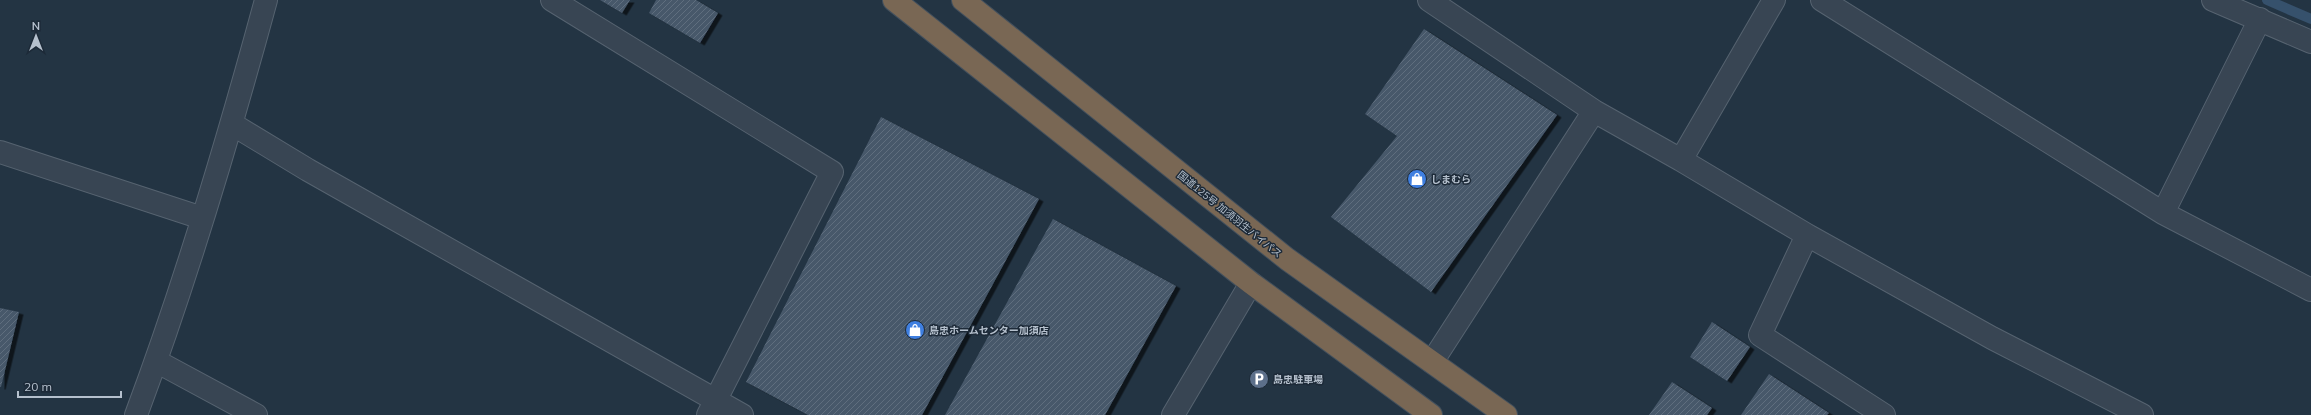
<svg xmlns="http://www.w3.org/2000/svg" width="2311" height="415" font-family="Mulish,'Noto Sans JP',sans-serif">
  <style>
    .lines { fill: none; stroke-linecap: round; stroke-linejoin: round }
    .stream { stroke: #36516c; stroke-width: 10 }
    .building { fill: url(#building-hatch); filter: url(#shadow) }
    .minor-casing { stroke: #566370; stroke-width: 24 }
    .highway-casing { stroke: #43505d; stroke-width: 24 }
    .minor { stroke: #384553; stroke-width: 22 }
    .highway { stroke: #796754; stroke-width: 22 }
    .labels { text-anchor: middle; stroke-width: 3; stroke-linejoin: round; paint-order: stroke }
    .poi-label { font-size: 10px; font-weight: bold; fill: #b5c0cd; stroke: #1d2a38; text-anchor: start }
    .street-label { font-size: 10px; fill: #b5c0cd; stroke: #1d2a38 }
  </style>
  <defs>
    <pattern id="building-hatch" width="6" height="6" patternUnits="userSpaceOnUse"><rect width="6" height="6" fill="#47586a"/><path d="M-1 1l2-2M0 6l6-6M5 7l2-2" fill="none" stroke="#5f6e7e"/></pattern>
    <filter id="shadow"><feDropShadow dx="4.5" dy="2.5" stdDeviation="0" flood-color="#0009"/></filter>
  </defs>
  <rect width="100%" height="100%" fill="#233443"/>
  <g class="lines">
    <path class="stream" d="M2267 0 2311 19"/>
  </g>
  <path class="building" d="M600 0H630L622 13Z
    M656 0H696L718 13 700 43 649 13Z
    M1424 29 1557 115 1431 292 1331 217 1397 136 1365 114Z
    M881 117 1039 199 922 415H808L746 382Z
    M1053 219 1176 286 1105 415H945Z
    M0 308 19 312 1 387H0Z
    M1712 322 1750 347 1727 381 1690 357Z
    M1769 374 1829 413 1827 415H1741Z
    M1672 382 1712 408 1707 415H1649Z"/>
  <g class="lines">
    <g class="minor-casing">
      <path id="minor" d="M552 0 832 172 708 415
        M1429 0 1594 111 1681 160 1807 235 1992 338 2142 415
        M1822 0 2163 213 2311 290
        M2213 0 2311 42
        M232 124 308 170 742 415
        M0 152 202 218
        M1681 160 1774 0
        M2163 213 2260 19
        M1807 235 1760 335 1884 415
        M156 361 256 415
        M1432 362 1594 111
        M136 415C187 279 228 140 266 0
        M1173 415 1251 283"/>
    </g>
    <g class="highway-casing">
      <path id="highway" d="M894 0 1251 283 1431 415
        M963 0 1287 259 1506 415"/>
    </g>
    <use href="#minor" class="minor"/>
    <use href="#highway" class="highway"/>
  </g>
  <defs>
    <g id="shop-disc" transform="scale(1)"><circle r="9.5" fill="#3f7fe0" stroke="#1d2a38"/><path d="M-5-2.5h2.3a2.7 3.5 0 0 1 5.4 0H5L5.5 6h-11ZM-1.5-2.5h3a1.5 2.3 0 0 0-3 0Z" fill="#fff"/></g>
    <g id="parking-disc" transform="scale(1)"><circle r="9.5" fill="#5c6f8a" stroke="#1d2a38"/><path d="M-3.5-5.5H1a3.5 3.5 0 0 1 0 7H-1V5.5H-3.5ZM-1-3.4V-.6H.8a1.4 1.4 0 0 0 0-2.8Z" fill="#fff"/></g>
  </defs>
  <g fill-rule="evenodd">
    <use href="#shop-disc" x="1417" y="179"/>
    <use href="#shop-disc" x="915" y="330"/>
    <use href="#parking-disc" x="1259" y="379"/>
  </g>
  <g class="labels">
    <g class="poi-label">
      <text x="1431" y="183">しまむら</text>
      <text x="929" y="334">島忠ホームセンター加須店</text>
      <text x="1273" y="383">島忠駐車場</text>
    </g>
    <g class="street-label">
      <text transform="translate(1230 214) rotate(39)" y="4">国道125号 加須羽生バイパス</text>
    </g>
  </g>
  <g transform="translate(36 36)" stroke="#1d2a38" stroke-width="3" paint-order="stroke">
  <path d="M0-3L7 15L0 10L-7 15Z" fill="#b5c0cd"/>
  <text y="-6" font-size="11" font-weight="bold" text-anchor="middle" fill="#b5c0cd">N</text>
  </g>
  <path d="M18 391v6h103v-6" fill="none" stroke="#b5c0cd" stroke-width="2"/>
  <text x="24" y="391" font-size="12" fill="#b5c0cd" stroke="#1d2a38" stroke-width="3" paint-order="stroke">20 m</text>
</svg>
